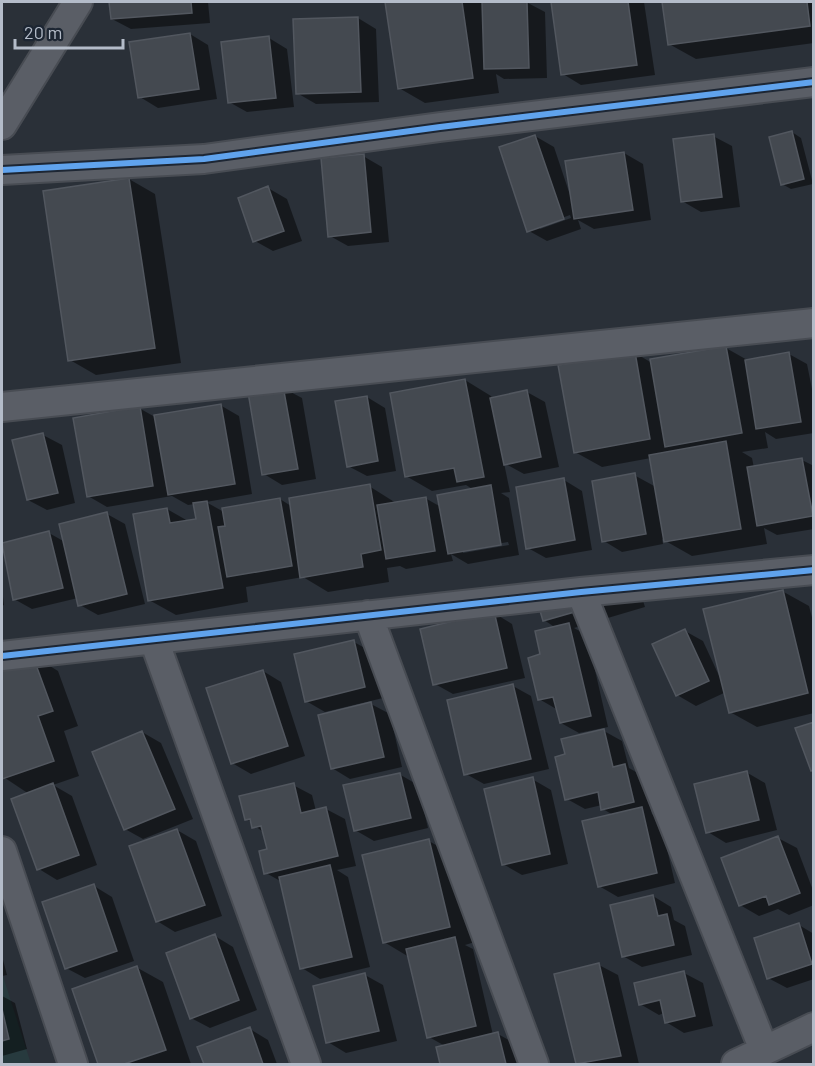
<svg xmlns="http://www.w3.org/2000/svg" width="815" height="1066" font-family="Barlow,sans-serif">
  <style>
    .green { fill: #273a3e }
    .shadow { fill: #0007; fill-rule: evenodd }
    .building { fill: #444950; stroke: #52575f; stroke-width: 1.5 }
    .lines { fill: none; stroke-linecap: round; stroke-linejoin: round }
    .street-casing { stroke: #484c53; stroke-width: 32 }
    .street { stroke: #5a5e66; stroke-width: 28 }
    .cycleway-casing { stroke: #1d2633; stroke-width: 10 }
    .cycleway { stroke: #60a3ed; stroke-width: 6 }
  </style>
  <rect width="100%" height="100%" fill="#2a3038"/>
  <path class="green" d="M2 973 31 1064H2Z"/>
  <path class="shadow" d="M111 2H208L210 23 131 29 112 19Z
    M387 2H526L545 12 547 78 504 79 496 74 499 93 425 103 399 88Z
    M553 2H644L655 75 581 85 563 74Z
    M663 2H814V43L696 59 669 44Z
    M358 18 376 29 379 102 316 104 297 93Z
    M190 34 208 45 217 99 158 108 140 97Z
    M269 38 287 49 294 107 247 112 229 102Z
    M792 132 801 138 813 184 791 189 782 184Z
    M535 136 554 147 571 198 567 162 624 153 643 164 651 220 594 229 578 220 581 229 547 241 529 231ZM570 215 571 218 540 229V226Z
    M713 136 732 146 740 207 701 212 682 201Z
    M363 156 382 167 389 242 348 246 330 236Z
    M129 179 155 194 181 363 96 375 70 360Z
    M268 188 287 199 302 241 273 251 255 241Z
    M726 348 749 361 789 354 807 364 814 399V433L776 439 765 432 768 448 742 452 752 458 754 468 802 460 814 466V529L777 535 764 528 767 544 692 556 662 539 663 544 622 552 604 541 634 475 656 487 651 458 602 467 575 452 635 353 652 363Z
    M465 380 491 396 492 399 527 392 545 402 559 467 524 474 504 463 510 492 501 493 509 498 519 555 468 564 451 554 453 561 406 569 400 566 387 568 389 582 328 592 303 577 246 587 248 602 176 615 149 600 167 509 188 521 197 520 195 504 188 505 172 496 107 507 88 496 139 408 155 417 220 405 239 416 252 494 206 502 224 512 280 499 291 506 369 486 396 503 425 498 441 507 474 490 466 485 432 491 406 476ZM508 542 509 545 463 553V550Z
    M283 388 302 398 316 479 282 485 264 474Z
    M367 397 385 408 396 471 367 476 348 466Z
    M43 435 62 445 75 503 47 510 28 500Z
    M564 480 582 491 592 550 546 558 528 548Z
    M107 514 125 524 145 604 98 615 80 605 78 598 32 609 14 599 2 544 49 533 65 542Z
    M2 589 4 605 2 606Z
    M640 591 645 607 574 628 587 635 608 727 579 733 561 723 558 710 539 699 542 655 556 628 544 620Z
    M782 591 809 606 814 625V713L757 727 730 712 724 693 696 706 677 695 685 631 703 641 721 680Z
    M494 613 512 624 525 678 453 694 435 684Z
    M354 642 372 652 383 698 325 712 306 701Z
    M32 655 58 671 78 726 64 731 79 776 53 785 72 796 97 865 57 880 39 869 29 794 2 776V666Z
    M263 671 281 682 305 756 251 774 232 763Z
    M513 686 531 696 549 769 484 784 466 774Z
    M371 704 390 714 402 767 350 779 332 768Z
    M604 731 622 741 629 768 643 776 652 814 660 819 675 883 618 897 599 886 613 815 603 809 602 805 585 809 567 799Z
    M142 732 161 743 193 819 143 839 125 829Z
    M746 772 765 783 777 830 726 843 708 832Z
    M399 774 418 785 428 828 374 841 355 830Z
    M532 779 551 790 568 864 522 875 503 864Z
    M293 785 312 795 316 811 326 809 345 819 356 866 337 870 348 877 370 967 320 979 302 968 282 882 266 873 268 850 264 833 247 819Z
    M177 830 196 841 222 916 175 932 157 921Z
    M778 838 797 848 814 893V905L789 915 778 909 759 916 740 905Z
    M429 841 455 856 475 942 465 945 473 949 493 1035 498 1034 516 1044 521 1064H441L437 1048 445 1046 429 1037 409 957 384 942Z
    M94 886 112 897 134 961 85 978 66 968Z
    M653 896 671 907 674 920 685 926 692 955 642 967 623 956Z
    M799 925 814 934V979L787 988 768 978Z
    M215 936 233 947 257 1010 210 1028 191 1018Z
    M2 956 7 975 2 976Z
    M599 965 618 975 639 1064H577L556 975Z
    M136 967 163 982 191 1064H99L74 989Z
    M684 973 703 983 713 1026 684 1033 666 1022 664 1013 659 1015 640 1004Z
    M365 975 383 985 397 1041 346 1053 328 1042Z
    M2 996 15 1003 27 1049 2 1056Z
    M250 1029 268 1040 277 1064H205L199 1048Z"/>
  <path class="building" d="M109 2H191L192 13 111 19Z
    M385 2H462L473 78 398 89Z
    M482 2H527L529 68 484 69Z
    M551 2H628L637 65 561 75Z
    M662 2H807L810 26 668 45Z
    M358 17 361 92 296 94 293 19Z
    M190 33 199 89 138 98 129 42Z
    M269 36 276 98 228 103 221 42Z
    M792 131 804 179 781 185 769 137Z
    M714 134 722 197 681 202 673 139Z
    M535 135 564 219 527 232 499 147Z
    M624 152 633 210 574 219 565 161Z
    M364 154 371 232 328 237 321 158Z
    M129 178 155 348 68 361 43 191Z
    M268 186 284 231 253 242 238 198Z
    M726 346 742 433 665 447 650 359Z
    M635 352 650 439 574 453 558 365Z
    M789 352 801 422 756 429 745 360Z
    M465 379 484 477 457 482 454 468 405 477 390 393Z
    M283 386 298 469 262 475 248 392Z
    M527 390 541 457 504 465 490 398Z
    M367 396 378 461 347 467 335 401Z
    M221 404 235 484 168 495 154 415Z
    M140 406 153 486 87 497 73 418Z
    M43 433 58 493 27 500 12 440Z
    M726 441 741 529 664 542 649 455Z
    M802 458 813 516 757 526 747 467Z
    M635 473 646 534 602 542 592 481Z
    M564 478 575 540 526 549 516 487Z
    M370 484 381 550 361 554 363 567 300 578 289 498Z
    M491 485 501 545 448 554 437 495Z
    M426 497 435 551 386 559 377 505Z
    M280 498 292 566 227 577 218 527 225 526 222 508Z
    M207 501 223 588 148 601 133 514 167 508 170 523 196 519 193 503Z
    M107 512 127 594 78 606 59 524Z
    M49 531 63 588 13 600 2 543Z
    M783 590 808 693 729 713 703 609Z
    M627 597 543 621 538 604Z
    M494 611 507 668 433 685 420 629Z
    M569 623 591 716 560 723 553 697 538 700 528 658 540 654 535 631Z
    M685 629 709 681 676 696 652 644Z
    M354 640 365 687 305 702 294 654Z
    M32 654 53 711 38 716 54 761 2 779V665Z
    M263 670 288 746 231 764 206 688Z
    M513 684 531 759 464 775 447 700Z
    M371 702 384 757 331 769 318 715Z
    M814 722V770L811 771 795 728Z
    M604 729 613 767 625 764 634 802 601 810 598 792 565 800 555 757 565 754 561 739Z
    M142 731 175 809 124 830 92 752Z
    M747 771 759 820 706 833 694 784Z
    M400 773 411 818 354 831 343 785Z
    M533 777 550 854 502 865 484 789Z
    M53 783 79 855 37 870 11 799Z
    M294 783 301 813 326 807 338 856 264 874 259 851 267 849 261 826 252 828 250 819 245 820 239 796Z
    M642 807 657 873 598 887 582 821Z
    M177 829 205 905 156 922 129 846Z
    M778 836 800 893 769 905 766 896 739 906 721 858Z
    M429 839 450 927 383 943 362 855Z
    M330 865 352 957 300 969 279 877Z
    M94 884 117 951 65 969 42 902Z
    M653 895 658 916 667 914 674 945 622 957 610 905Z
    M799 923 812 964 767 979 754 938Z
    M215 934 239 1000 190 1019 166 953Z
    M455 937 476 1026 427 1038 406 949Z
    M599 963 621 1056 576 1064 554 974Z
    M137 966 166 1050 124 1064H98L72 989Z
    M684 971 695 1016 665 1023 660 1000 639 1005 634 983Z
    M365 973 379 1031 326 1043 313 986Z
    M2 1009 9 1039 2 1041Z
    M250 1027 263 1064H204L197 1047Z
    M498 1032 506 1064H440L436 1047Z"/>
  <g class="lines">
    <g class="street-casing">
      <path id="street" d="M2 125 78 2
        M2 170 204 159 440 127 814 82
        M2 407 814 323
        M581 592 764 1050
        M368 615 534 1064
        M154 640 306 1064
        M2 656 581 592 814 570
        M2 851 73 1064
        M736 1064 814 1027"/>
    </g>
    <use href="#street" class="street"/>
    <g class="cycleway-casing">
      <path id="cycleway" d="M2 170 204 159 440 127 814 82
        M2 656 581 592 814 570"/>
    </g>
    <use href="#cycleway" class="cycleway"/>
  </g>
  <rect width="815" height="1066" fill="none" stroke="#b4bcc9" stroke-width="6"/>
  <path d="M15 39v9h108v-9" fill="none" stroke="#b4bcc9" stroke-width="3"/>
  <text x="24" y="39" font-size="18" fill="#b4bcc9" stroke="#1d2633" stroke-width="4.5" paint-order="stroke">20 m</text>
</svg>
